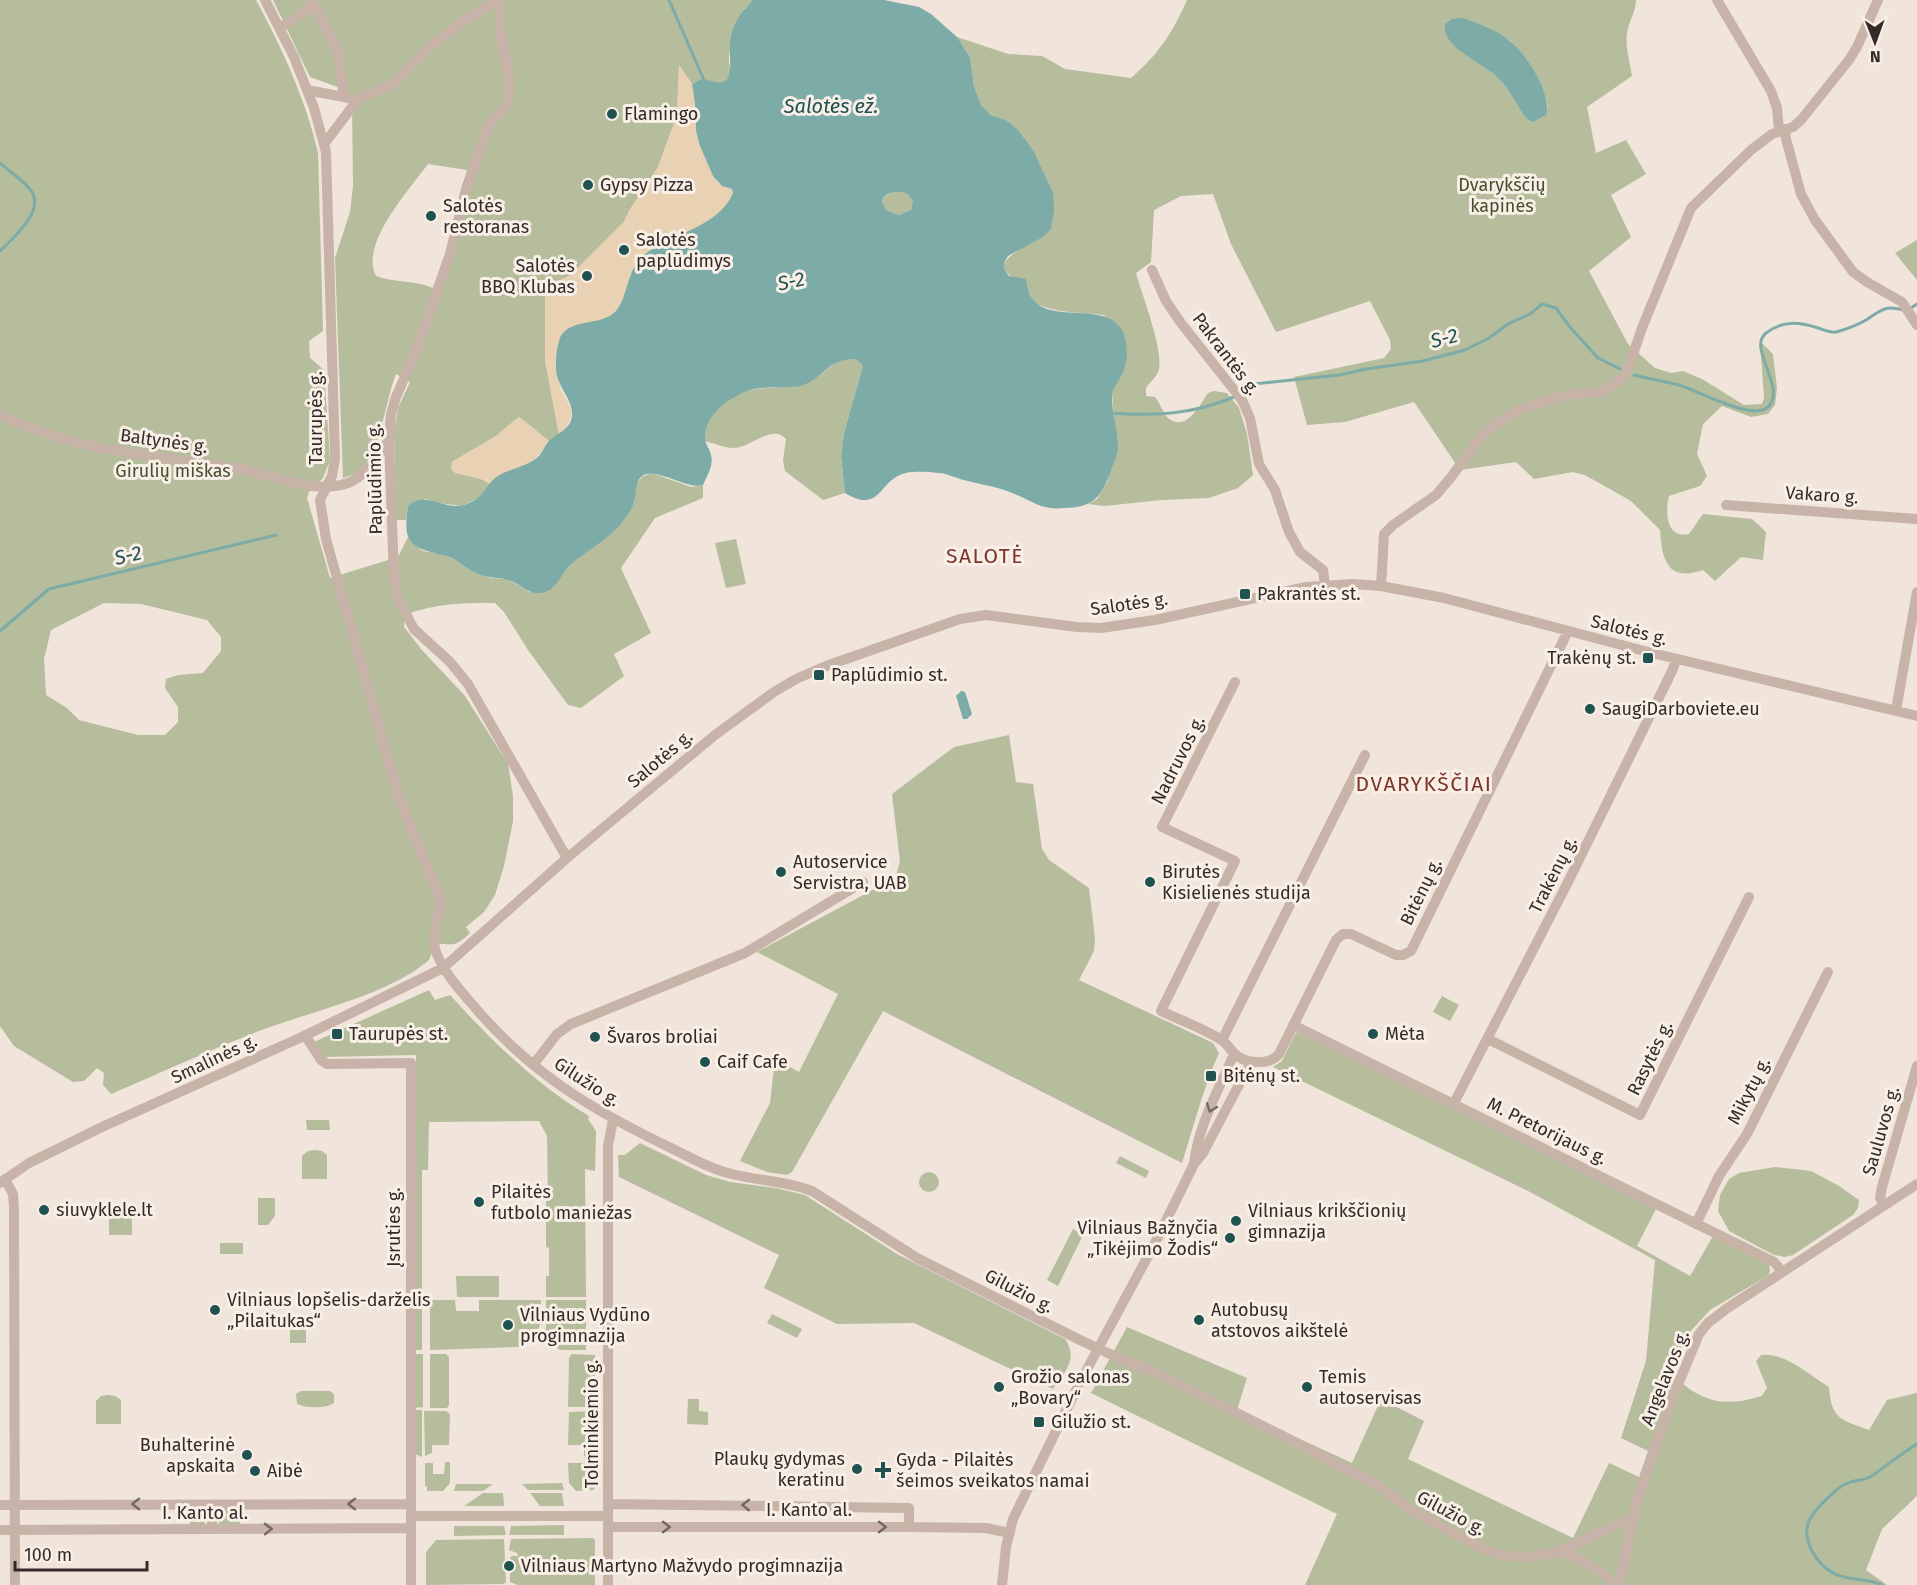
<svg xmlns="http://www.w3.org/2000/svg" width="1917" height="1585" font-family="'Fira Sans',sans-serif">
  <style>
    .green { fill: #b5bd9c; fill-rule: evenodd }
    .sand { fill: #e9d2b4 }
    .water { fill: #7caba8; fill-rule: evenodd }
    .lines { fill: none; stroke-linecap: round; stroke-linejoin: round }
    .stream { stroke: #7caba8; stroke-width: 3 }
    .minor { stroke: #c7b3a8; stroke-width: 10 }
    .oneway { stroke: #766862 }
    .poi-dot { fill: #205251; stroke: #f8efe7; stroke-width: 2 }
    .labels { text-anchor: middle; stroke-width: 6; stroke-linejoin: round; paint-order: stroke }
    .poi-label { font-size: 18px; fill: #342a28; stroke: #f8efe7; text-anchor: start }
    .park-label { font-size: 18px; fill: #47502d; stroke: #f8efe7 }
    .street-label { font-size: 18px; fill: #342a28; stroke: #f8efe7 }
    .water-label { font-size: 20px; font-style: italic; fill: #205251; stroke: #f8efe7 }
    .quarter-label { font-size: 21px; letter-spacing: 1.5px; fill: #7d3427; stroke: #f8efe7 }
  </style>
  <rect width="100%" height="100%" fill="#f0e4db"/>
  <path class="green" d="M0 0H256C282 48 306 100 318 153L323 331 309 341 310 358 324 370 330 460 323 478 309 492 307 498 330 578 398 557 408 537 411 542 423 551 446 555 476 573 491 578 507 579 530 592 553 587 568 566 616 529 634 503 636 484 643 476 652 473 691 487 703 485V498L655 518 621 568 651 633 614 654 624 676 581 708 568 705 528 650 504 612 495 603C461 603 437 603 405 615L404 627 421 649 465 696 508 764 513 796V821L504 866 495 895 484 912 466 927 470 933C452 951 451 941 431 945V955L429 960C387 996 311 1011 259 1031 209 1050 160 1073 111 1094L103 1085 104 1073 97 1068 84 1081 73 1082 14 1046 0 1026ZM104 603 141 604 207 620 221 637V651L203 673 178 675 166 679 165 688 178 707V722L165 735H138L79 720 67 708 46 695 44 659 51 630Z
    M273 0H752L750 5 744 9C741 19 728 51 729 60 729 68 734 75 725 81 718 87 710 81 703 78L692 84 679 66 677 115 658 167 629 211 624 222 571 275 545 288V360L559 434 549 441 519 417 496 436 452 462 490 484 482 496 462 506 438 503 426 499 408 506 406 520H396L394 433 398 408 410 382 396 374C385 402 382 444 363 467 358 473 351 476 343 478L335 258 350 212 353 186 352 100 343 89 310 77ZM428 164 467 170 449 247 433 288C415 280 395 283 376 276 359 244 410 189 428 164Z
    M1187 0H1636C1636 11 1629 21 1627 33 1625 46 1630 63 1632 76L1587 107 1596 153 1626 140 1646 174 1611 195 1631 237 1589 271 1628 344 1655 368 1671 373 1683 371 1702 379 1744 405 1762 404 1764 398 1760 341 1773 354 1777 388 1775 405 1768 414 1751 417 1722 406 1703 424 1697 454 1707 476 1700 486 1669 496C1665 512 1666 539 1689 534L1703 514 1752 519 1766 532 1763 560 1741 557 1715 581 1703 570C1668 582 1662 561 1660 530L1631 501 1585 475 1573 472 1534 479 1516 462 1460 470 1414 402 1345 422 1307 425 1294 377 1384 358 1391 349 1390 340 1370 301 1276 332 1231 244 1213 194 1181 196 1154 210 1151 262 1136 273C1142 295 1163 348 1159 369 1157 378 1150 381 1146 388V396L1155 397C1160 403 1163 413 1168 418 1186 433 1200 405 1208 393L1214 391 1227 393 1239 408 1247 434 1253 475 1238 488 1209 498 1162 500 1104 506 1088 504 1097 499 1107 482 1118 440 1115 429 1112 393 1115 384 1122 376 1127 352 1122 331 1104 315C1080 312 1057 314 1034 303 1032 299 1030 293 1027 289 1011 271 986 271 1022 248L1033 150 1018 131 1006 120 991 115 981 105 974 86 970 57 957 37 1008 54 1042 56 1065 69 1131 78C1158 55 1173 32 1187 0ZM1510 40C1526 59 1545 83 1548 108L1511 94 1498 77 1483 65Z
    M902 192 907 194 914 201 911 210 899 215 886 210 882 201C886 192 893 192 902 192Z
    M1917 240V280L1895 253Z
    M844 358 856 359 863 366 844 433 841 456 845 493 823 500 785 471 783 461 786 439C772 423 751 448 733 448 725 448 713 443 705 441 705 436 705 431 706 427 712 408 738 392 756 389 770 387 788 389 802 385 818 380 828 366 844 358Z
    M736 539 746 584 726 588 715 543Z
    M1009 735 1016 782 1033 784 1042 849 1049 860 1089 888 1095 938 1094 951 1079 980 1213 1043 1219 1053C1203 1088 1194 1126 1182 1163L883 1011 792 1172 787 1175 767 1172 740 1161 770 1103 775 1059 799 1072 838 994 757 952 895 878 900 862 892 794 954 747Z
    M429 990 435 1000 450 995C491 1040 536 1085 589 1116L588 1119 596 1131V1136L595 1171 585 1169 586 1297H546V1276H549V1248L546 1247V1200H548L547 1136 539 1121 429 1122 428 1170H422V1350H414L416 1055 323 1057 314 1042Z
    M1442 996 1459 1005 1450 1021 1433 1012Z
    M1298 1032 1656 1209 1637 1246 1690 1276 1713 1236 1769 1264 1770 1270 1769 1275 1710 1310 1689 1333 1671 1374C1702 1402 1722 1408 1762 1396L1767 1388 1756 1361 1761 1355C1785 1352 1809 1375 1829 1387 1831 1419 1841 1420 1869 1430L1887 1400 1917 1393V1496L1882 1529 1866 1570 1887 1585H1305L1337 1514 1091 1393 1127 1327 1247 1378 1237 1410 1352 1463 1381 1399 1424 1421 1408 1459 1573 1538 1609 1463 1639 1477 1648 1451 1621 1438 1646 1361 1655 1260 1530 1192 1273 1067 1282 1061 1295 1034Z
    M306 1120H329L330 1130H307Z
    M640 1143 706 1175 730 1182 776 1188 805 1195 897 1254 1065 1339C1079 1359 1064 1373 1053 1389L914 1323 837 1324 764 1288 779 1255 619 1177 618 1155H625Z
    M315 1150 322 1151 327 1155V1179H302V1156L308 1151Z
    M1120 1156 1149 1171 1146 1178 1116 1163Z
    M1775 1167 1811 1171 1839 1186 1859 1200 1858 1208 1853 1215 1793 1255 1785 1257 1774 1255 1729 1231 1718 1211 1720 1195 1729 1179 1739 1173Z
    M919 1182a10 10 0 1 1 20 0a10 10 0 1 1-20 0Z
    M258 1198H275V1216L268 1225H258Z
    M109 1207H132V1235H109Z
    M1073 1229 1083 1235 1058 1286 1047 1280Z
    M220 1243H243V1254H220Z
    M456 1276H499V1297H457Z
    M430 1300H455L456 1311H479V1300H541L540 1325 538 1330 529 1341 519 1347 430 1350Z
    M546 1300H586V1350H560L546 1340Z
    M772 1314 802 1329 797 1338 767 1323Z
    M290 1322H306V1343H290Z
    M414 1354H423V1407L415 1408Z
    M430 1354H446L449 1357V1405L447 1408H430Z
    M572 1354 595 1355V1407H568L569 1358Z
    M301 1391H330L334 1394V1403C326 1409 306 1408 297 1404L296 1394Z
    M108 1395 115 1396 121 1400V1424H96V1401L101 1396Z
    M688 1399H699V1411L708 1412V1425L687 1424Z
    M415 1410H422V1457L415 1454Z
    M424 1411H446L450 1414 449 1445H432V1453L425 1456Z
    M595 1411V1458H587L584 1456V1445H568L569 1412Z
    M445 1462H450V1483L443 1491H427V1486H425V1463H433V1474H444Z
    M568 1463H595V1488L593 1490 576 1491 569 1483Z
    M562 1483 564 1490H528L522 1484Z
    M456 1484H493L483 1491H454Z
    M483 1493H503L504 1506H464Z
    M530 1493H562L564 1506H540Z
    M190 1507 205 1508 209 1514 204 1525 190 1526Z
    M239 1507 240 1526H221L217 1521 216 1515 220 1508Z
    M564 1525V1535H509L511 1526Z
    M454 1526H504L506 1535 454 1536Z
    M593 1538 595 1540V1585H518L510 1582V1558L512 1556H518L517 1553 509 1550 511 1539Z
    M504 1539 506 1582 504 1584 426 1585V1552L436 1540Z"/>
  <path class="sand" d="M679 65 692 84 695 104 696 131 705 158 719 184 732 189 734 193C719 226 674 233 647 252 626 267 629 300 614 313 601 324 580 323 566 330 564 341 556 368 558 378 561 404 586 408 559 434L545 360V288L571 275 624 222 629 211 658 167 677 115Z
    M519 417 549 441C542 451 536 460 525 465 512 471 500 474 490 484L484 480 455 473 451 469 452 462 496 436Z"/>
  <path class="water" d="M752 0H884L919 7 931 14 957 37 970 57 974 86 981 105 991 115 1006 120 1018 130 1033 150 1053 193 1054 210 1051 229 1043 237 1008 256 1004 263V269L1009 276 1026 279C1031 344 1127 280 1127 353 1127 359 1125 369 1122 375 1119 382 1113 386 1112 395 1111 413 1121 438 1117 453 1116 459 1113 464 1111 470 1102 496 1094 508 1063 508 1056 509 1048 508 1041 506 1028 501 1017 494 1004 490 990 485 977 484 964 480 955 478 947 473 938 473 929 472 915 471 906 473 878 479 882 515 845 493L841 456 844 433 863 366 856 359C828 357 823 380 800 386 785 389 769 386 754 389 732 395 704 414 705 438 705 444 710 449 711 455 714 465 707 476 703 485 685 490 656 466 642 476 634 483 637 493 634 502 632 510 625 518 620 525 607 540 586 551 570 565 562 572 558 587 547 591 530 599 520 582 505 579 494 577 484 578 474 572 464 567 454 557 443 555 408 547 403 542 408 506 427 490 444 511 464 505 486 498 484 485 498 476 511 468 527 467 539 456 543 451 545 445 549 441 555 435 565 431 570 423 578 406 561 392 557 376 555 367 556 358 557 349 559 343 559 337 563 333 576 319 600 325 614 313 628 301 626 268 645 254 672 233 719 227 733 193L732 189 722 186 713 176 700 146 696 131 695 104 692 84 703 78C742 95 726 59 731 36 733 27 738 18 743 11 747 6 750 5 752 0ZM902 192 907 194 913 201 911 210 899 215 886 210 882 201C885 192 893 192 902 192Z
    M1463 18C1479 24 1497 30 1510 41 1526 54 1553 95 1546 115L1533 122 1526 118C1517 105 1510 90 1499 79 1484 62 1442 50 1445 24L1452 19Z
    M961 691 965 692 972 714 967 719H963L956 696Z"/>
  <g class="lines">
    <path class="stream" d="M669 0 703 78
      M0 163C9 171 21 179 29 188 48 209 14 237 0 251
      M1911 308 1917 304
      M1634 375C1649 379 1664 381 1679 385 1697 390 1755 423 1769 406 1786 386 1747 348 1766 333 1783 320 1800 322 1818 328 1825 330 1829 333 1836 332 1847 329 1856 326 1866 320 1873 316 1881 308 1890 308 1894 308 1899 309 1903 310
      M1243 392 1254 384 1340 375 1366 369 1423 361 1465 350 1489 338 1508 324 1530 314 1542 304 1556 308 1569 326 1598 358 1620 369
      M1109 413C1155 416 1191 415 1234 397
      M0 631 49 589 276 535
      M1882 1585C1867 1577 1849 1582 1833 1573 1816 1563 1800 1539 1810 1519 1815 1509 1833 1492 1842 1486 1851 1479 1862 1482 1872 1476 1887 1465 1901 1454 1917 1444"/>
    <path class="minor" d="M265 0 294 57 314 108 326 152 335 458 332 476 320 500 326 539 399 798 440 898C441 916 430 934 436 952 444 972 458 988 472 1004 529 1072 590 1109 669 1147 688 1156 707 1168 728 1173 756 1181 784 1180 812 1191L917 1258 1082 1341 1125 1361 1153 1371 1281 1435 1379 1486 1412 1511 1488 1551 1506 1556 1526 1557 1557 1552 1576 1557 1608 1577 1613 1585
      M312 0 338 52 344 97
      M500 0C501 11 500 22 501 33 503 52 514 85 507 103 504 112 494 116 489 125L466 189 450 254 416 351 396 397 391 414 389 440 394 578 398 599 414 629 450 662 468 684 567 858
      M1717 0 1771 91 1777 108 1779 130
      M281 28 314 4
      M307 90 349 98
      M1785 129 1786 139 1801 194 1815 220 1853 272 1867 282 1902 302 1917 325
      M325 143 358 99 393 84 430 47 459 24 498 0
      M1152 270 1166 301 1181 323 1242 400 1250 418 1259 464 1275 490 1289 532 1300 552 1323 570 1325 585
      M0 415C77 453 158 455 240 469 274 475 314 495 348 483 367 476 378 455 389 440
      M1726 505 1917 519
      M1381 586 1384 534 1393 525 1436 495 1452 476 1476 443 1488 430 1502 420 1522 409 1549 400 1573 394 1601 392 1622 378 1629 366 1642 328 1691 208 1751 150 1772 134 1793 127 1801 120 1849 60 1857 47 1878 0
      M1235 682 1162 827 1235 861 1161 1011C1180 1020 1202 1028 1220 1039 1226 1042 1228 1047 1233 1052 1243 1064 1269 1066 1279 1054L1336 940 1343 934H1351L1396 955H1403L1411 951 1568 631
      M1896 710 1917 592
      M1293 1025 1774 1262 1782 1271
      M305 1035 321 1060 327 1064 411 1063V1585
      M1488 1039 1640 1115 1749 897
      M1222 1040 1365 755
      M533 1065 557 1034 571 1024 745 953 863 882
      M1454 1103 1568 882 1673 669 1676 659
      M1194 1164C1198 1126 1219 1089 1234 1054
      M5 1179 13 1194 14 1208 15 1585
      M0 1183 29 1163 102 1127 302 1037 443 968 567 858 715 735 774 692 796 679 826 666 960 619 986 615 1077 627 1101 628 1155 620 1306 587 1353 584 1381 586 1444 598 1648 652 1917 716
      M1884 1204 1880 1198 1882 1187 1917 1066
      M1696 1224 1719 1176 1747 1134 1828 972
      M608 1504 909 1508V1527
      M0 1505 411 1504
      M411 1516H608
      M608 1527H909L986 1528 1010 1533
      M212 1529V1505
      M0 1530 411 1528
      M1557 1552 1621 1523 1632 1520
      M608 1585V1146L613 1120
      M1002 1585 1006 1547 1013 1519 1079 1384 1154 1245 1194 1164 1203 1153 1251 1062
      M1619 1585 1636 1504 1672 1399 1699 1334 1708 1323 1726 1309 1917 1184"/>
  </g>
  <defs><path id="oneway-chevron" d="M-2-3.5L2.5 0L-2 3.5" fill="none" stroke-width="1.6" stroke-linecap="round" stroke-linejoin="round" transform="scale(1.5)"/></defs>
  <g class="oneway">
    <use href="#oneway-chevron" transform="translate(1211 1108) rotate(110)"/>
    <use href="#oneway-chevron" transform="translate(136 1504) rotate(-180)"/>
    <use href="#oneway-chevron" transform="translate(352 1504) rotate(180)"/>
    <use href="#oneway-chevron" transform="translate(746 1505) rotate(-179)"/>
    <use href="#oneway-chevron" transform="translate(666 1527)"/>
    <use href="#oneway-chevron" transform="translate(882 1527)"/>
    <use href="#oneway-chevron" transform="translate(268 1529) rotate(-1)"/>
  </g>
  <g class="poi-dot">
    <circle cx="612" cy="114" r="6"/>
    <circle cx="588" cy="185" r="6"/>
    <circle cx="431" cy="216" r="6"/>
    <circle cx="624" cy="250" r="6"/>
    <circle cx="587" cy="276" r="6"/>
    <rect x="1239" y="588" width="12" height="12" rx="3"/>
    <rect x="1642" y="652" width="12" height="12" rx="3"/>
    <rect x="813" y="669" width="12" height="12" rx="3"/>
    <circle cx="1590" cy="709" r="6"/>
    <circle cx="781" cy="872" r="6"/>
    <circle cx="1150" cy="882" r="6"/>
    <rect x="331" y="1028" width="12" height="12" rx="3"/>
    <circle cx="1373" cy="1034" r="6"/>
    <circle cx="595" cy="1037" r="6"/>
    <circle cx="705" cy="1062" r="6"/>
    <rect x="1205" y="1070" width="12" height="12" rx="3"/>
    <circle cx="479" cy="1202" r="6"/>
    <circle cx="44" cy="1210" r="6"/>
    <circle cx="1236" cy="1221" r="6"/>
    <circle cx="1230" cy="1238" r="6"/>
    <circle cx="215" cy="1310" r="6"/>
    <circle cx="1199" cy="1320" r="6"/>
    <circle cx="508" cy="1325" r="6"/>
    <circle cx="999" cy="1387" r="6"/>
    <circle cx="1307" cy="1387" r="6"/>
    <rect x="1033" y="1416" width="12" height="12" rx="3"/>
    <circle cx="247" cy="1455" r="6"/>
    <circle cx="857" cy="1469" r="6"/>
    <path d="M880 1461h6v6h6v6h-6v6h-6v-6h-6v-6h6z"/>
    <circle cx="255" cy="1471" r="6"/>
    <circle cx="509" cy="1566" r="6"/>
  </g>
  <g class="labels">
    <g class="poi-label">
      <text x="624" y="120">Flamingo</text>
      <text x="600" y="191">Gypsy Pizza</text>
      <text x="443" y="212">Salotės<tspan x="443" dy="21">restoranas</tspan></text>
      <text x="636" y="246">Salotės<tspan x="636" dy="21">paplūdimys</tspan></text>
      <text x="575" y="272" text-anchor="end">Salotės<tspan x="575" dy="21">BBQ Klubas</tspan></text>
      <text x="1257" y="600">Pakrantės st.</text>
      <text x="1636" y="664" text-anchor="end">Trakėnų st.</text>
      <text x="831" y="681">Paplūdimio st.</text>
      <text x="1602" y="715">SaugiDarboviete.eu</text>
      <text x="793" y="868">Autoservice<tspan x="793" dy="21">Servistra, UAB</tspan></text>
      <text x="1162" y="878">Birutės<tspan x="1162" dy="21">Kisielienės studija</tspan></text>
      <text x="349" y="1040">Taurupės st.</text>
      <text x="1385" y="1040">Mėta</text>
      <text x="607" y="1043">Švaros broliai</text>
      <text x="717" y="1068">Caif Cafe</text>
      <text x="1223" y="1082">Bitėnų st.</text>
      <text x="491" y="1198">Pilaitės<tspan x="491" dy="21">futbolo maniežas</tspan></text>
      <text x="56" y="1216">siuvyklele.lt</text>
      <text x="1248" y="1217">Vilniaus krikščionių<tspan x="1248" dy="21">gimnazija</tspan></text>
      <text x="1218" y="1234" text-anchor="end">Vilniaus Bažnyčia<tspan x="1218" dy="21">„Tikėjimo Žodis“</tspan></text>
      <text x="227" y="1306">Vilniaus lopšelis-darželis<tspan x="227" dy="21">„Pilaitukas“</tspan></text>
      <text x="1211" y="1316">Autobusų<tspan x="1211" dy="21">atstovos aikštelė</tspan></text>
      <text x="520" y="1321">Vilniaus Vydūno<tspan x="520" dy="21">progimnazija</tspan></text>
      <text x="1011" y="1383">Grožio salonas<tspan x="1011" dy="21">„Bovary“</tspan></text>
      <text x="1319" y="1383">Temis<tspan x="1319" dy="21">autoservisas</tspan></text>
      <text x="1051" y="1428">Gilužio st.</text>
      <text x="235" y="1451" text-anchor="end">Buhalterinė<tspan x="235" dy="21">apskaita</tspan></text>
      <text x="845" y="1465" text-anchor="end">Plaukų gydymas<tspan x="845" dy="21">keratinu</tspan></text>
      <text x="896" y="1466">Gyda - Pilaitės<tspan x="896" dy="21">šeimos sveikatos namai</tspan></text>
      <text x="267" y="1477">Aibė</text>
      <text x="521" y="1572">Vilniaus Martyno Mažvydo progimnazija</text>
    </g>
    <g class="park-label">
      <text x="1502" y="191">Dvarykščių<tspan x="1502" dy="21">kapinės</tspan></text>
      <text x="173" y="477">Girulių miškas</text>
    </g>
    <g class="street-label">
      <text transform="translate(1226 354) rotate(53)" y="6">Pakrantės g.</text>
      <text transform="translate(316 418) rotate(-90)" y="6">Taurupės g.</text>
      <text transform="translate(164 441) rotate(8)" y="6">Baltynės g.</text>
      <text transform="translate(375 479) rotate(-91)" y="6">Paplūdimio g.</text>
      <text transform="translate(1822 495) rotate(4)" y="6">Vakaro g.</text>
      <text transform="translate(1129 604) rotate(-8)" y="6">Salotės g.</text>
      <text transform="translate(1629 630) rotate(14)" y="6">Salotės g.</text>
      <text transform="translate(660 759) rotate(-40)" y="6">Salotės g.</text>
      <text transform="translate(1178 760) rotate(-63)" y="6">Nadruvos g.</text>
      <text transform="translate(1553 875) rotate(-63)" y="6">Trakėnų g.</text>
      <text transform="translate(1421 892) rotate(-64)" y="6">Bitėnų g.</text>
      <text transform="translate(1650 1058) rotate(-64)" y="6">Rasytės g.</text>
      <text transform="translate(214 1059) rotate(-25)" y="6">Smalinės g.</text>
      <text transform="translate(587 1082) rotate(33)" y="6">Gilužio g.</text>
      <text transform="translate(1749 1091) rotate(-63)" y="6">Mikytų g.</text>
      <text transform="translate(1547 1131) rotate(26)" y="6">M. Pretorijaus g.</text>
      <text transform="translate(1881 1131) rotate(-74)" y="6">Sauluvos g.</text>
      <text transform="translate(394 1227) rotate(-90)" y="6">Įsruties g.</text>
      <text transform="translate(1019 1291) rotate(27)" y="6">Gilužio g.</text>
      <text transform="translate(1665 1378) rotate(-68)" y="6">Angelavos g.</text>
      <text transform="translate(592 1424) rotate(-90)" y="6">Tolminkiemio g.</text>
      <text x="809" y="1516">I. Kanto al.</text>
      <text x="205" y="1519">I. Kanto al.</text>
      <text transform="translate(1451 1513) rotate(28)" y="6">Gilužio g.</text>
    </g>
    <g class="water-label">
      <text x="831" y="113">Salotės ež.</text>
      <text transform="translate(791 281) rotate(-12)" y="7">S-2</text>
      <text transform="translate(1444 338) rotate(-14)" y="7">S-2</text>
      <text transform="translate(128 555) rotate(-13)" y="7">S-2</text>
    </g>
    <g class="quarter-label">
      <text x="985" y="563">SALOTĖ</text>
      <text x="1424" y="791">DVARYKŠČIAI</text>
    </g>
  </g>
  <g transform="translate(1875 42) rotate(179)" stroke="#f8efe7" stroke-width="4.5" paint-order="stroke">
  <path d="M0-4.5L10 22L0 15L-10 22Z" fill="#342a28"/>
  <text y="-9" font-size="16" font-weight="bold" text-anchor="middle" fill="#342a28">N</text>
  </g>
  <path d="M15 1561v9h132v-9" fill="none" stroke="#342a28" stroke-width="3"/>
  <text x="24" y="1561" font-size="18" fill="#342a28" stroke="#f8efe7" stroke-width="4.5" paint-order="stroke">100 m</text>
</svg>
